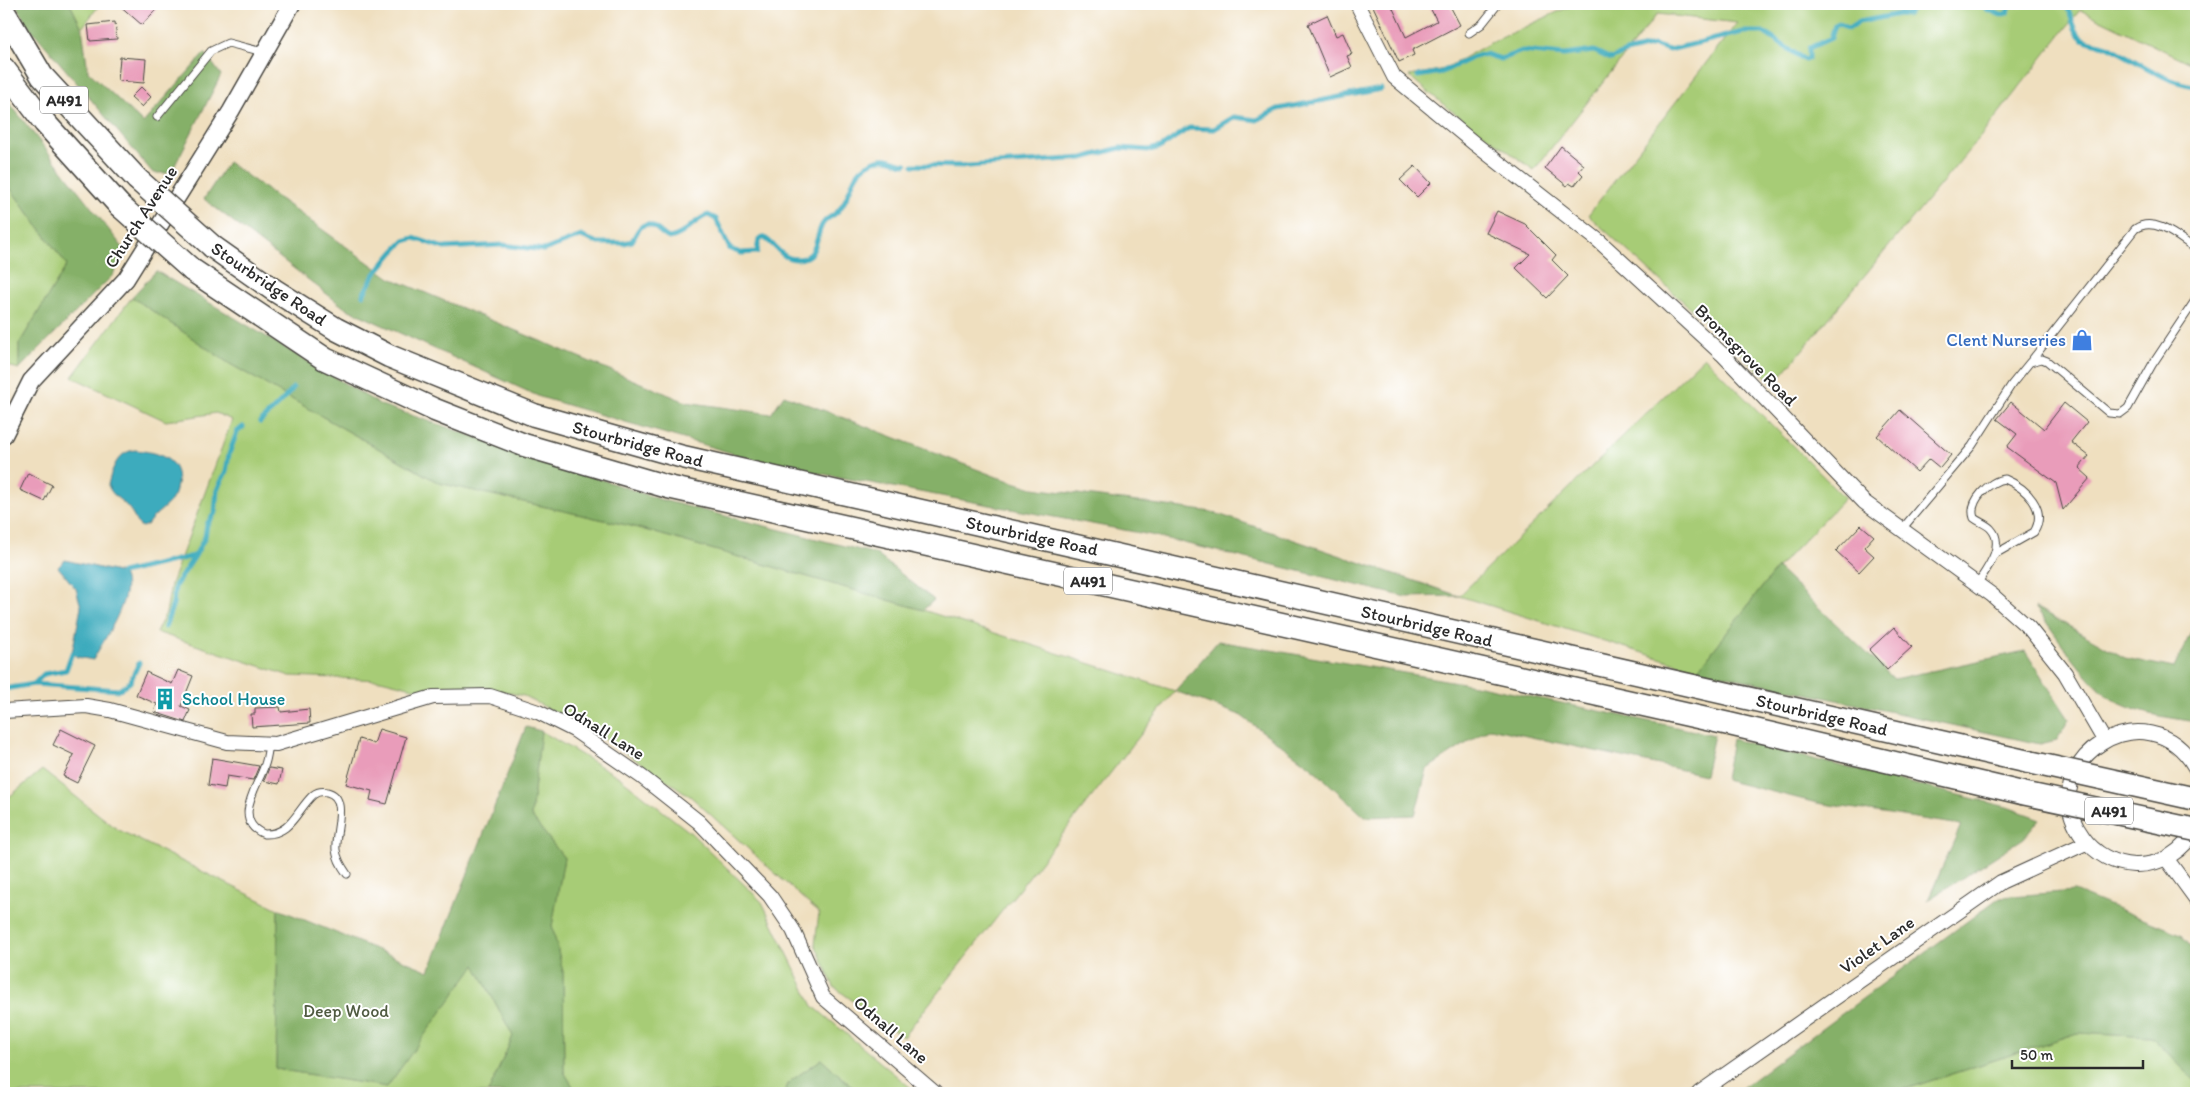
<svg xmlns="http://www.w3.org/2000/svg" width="2200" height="1097" font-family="Itim,sans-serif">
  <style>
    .green { fill: #a7cc76; stroke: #697c50 }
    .forest { fill: #85b067; stroke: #586e49 }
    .water { fill: #3eabbd; stroke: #346b74 }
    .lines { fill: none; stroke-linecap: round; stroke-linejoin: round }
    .stream { stroke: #3eabbd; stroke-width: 5 }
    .building { fill: #e99cba }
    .service-casing { stroke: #484641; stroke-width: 9 }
    .minor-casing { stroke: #484641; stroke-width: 16 }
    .tertiary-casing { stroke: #484641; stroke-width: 19 }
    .trunk-casing { stroke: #484641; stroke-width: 25 }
    .service { stroke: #fff; stroke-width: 7 }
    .minor { stroke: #fff; stroke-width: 14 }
    .tertiary { stroke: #fff; stroke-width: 16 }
    .trunk { stroke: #fff; stroke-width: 22 }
    .trunk-bridge-casing { stroke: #484641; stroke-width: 25; stroke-linecap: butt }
    .trunk-bridge { stroke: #fff; stroke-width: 22 }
    .labels { text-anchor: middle; stroke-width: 4; stroke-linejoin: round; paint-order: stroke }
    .shield { fill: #fff; stroke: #6b6b6b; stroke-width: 1 }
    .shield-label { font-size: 16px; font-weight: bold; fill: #2b2b2b }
    .street-label { font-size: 18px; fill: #2b2b2b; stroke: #fff }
    .shop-label { font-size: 18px; fill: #366cbe; stroke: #fff; text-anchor: end }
    .culture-label { font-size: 18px; fill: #0d838f; stroke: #fff; text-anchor: start }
    .park-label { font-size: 18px; fill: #505b42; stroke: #fff }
  </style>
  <rect width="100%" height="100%" fill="#fff"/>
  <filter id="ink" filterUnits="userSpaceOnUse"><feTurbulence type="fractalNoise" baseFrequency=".02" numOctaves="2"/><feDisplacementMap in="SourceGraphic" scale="10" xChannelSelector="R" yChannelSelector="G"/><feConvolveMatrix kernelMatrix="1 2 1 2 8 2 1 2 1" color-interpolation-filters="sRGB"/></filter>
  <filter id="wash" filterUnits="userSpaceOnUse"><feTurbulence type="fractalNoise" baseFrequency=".0096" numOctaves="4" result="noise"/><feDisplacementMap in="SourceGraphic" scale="20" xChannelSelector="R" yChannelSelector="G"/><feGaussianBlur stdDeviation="1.12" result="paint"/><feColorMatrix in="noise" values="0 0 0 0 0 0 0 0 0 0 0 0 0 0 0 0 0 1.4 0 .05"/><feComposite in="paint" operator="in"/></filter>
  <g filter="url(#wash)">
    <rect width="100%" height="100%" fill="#efdfbf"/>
    <path class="green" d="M70 4H100L82 28Z
      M1575 4H2196V66L2080 10 1981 136 1774 384 1588 215 1737 23 1657 14 1534 170 1449 109 1409 76 1444 69 1490 43Z
      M4 180 67 265 19 344V369L4 365Z
      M132 297 230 364 439 483 631 526 923 610 1175 691 903 1037 834 987 815 944 819 913 690 796 599 735 524 696 483 687 417 689 381 680 290 676 156 632 166 613 171 584 232 420 216 413 166 421 72 377Z
      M1704 357 1845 498 1777 568 1698 670 1459 596Z
      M541 731 619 777 691 833 762 902 813 1006 917 1093H867L851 1086 822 1059 789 1082 784 1093H577L564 1072 563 972 552 926 564 858 531 816Z
      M42 770 117 829 278 909 276 1069 387 1087 475 964 513 1036 488 1093H4V801Z
      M2078 1033 2152 1037 2196 1082V1093H1893Z"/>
    <path class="forest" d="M16 4H70L82 28 88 71 143 123 205 53 221 75 171 173H153L26 23Z
      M4 96 124 249 113 275 19 369V344L67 265 4 180Z
      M228 162 390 278 686 402 771 414 784 395 997 477 1033 488 1212 512 1459 596 1406 597 1151 535 769 464 540 397 345 308 204 199Z
      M156 271 381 405 662 500 876 554 934 600 923 610 631 526 439 483 230 364 132 297Z
      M1777 568 1894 679 2025 651 2069 719 2057 740 2040 744 1698 670Z
      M2035 607 2125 658 2174 668 2196 622V719L2190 721C2166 717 2133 713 2112 699 2084 680 2056 634 2035 607Z
      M1218 641 1480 686 1714 735 1705 775 1490 728 1427 769 1415 815 1365 817 1310 766 1240 715 1175 691Z
      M526 727 541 731 531 816 564 858 552 926 563 972 564 1072 577 1093H488L513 1036 475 965 387 1087 276 1069 278 909 429 971Z
      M1732 739 2007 807 2040 819 2024 838 1928 900 1961 825 1817 803 1725 780Z
      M2074 891 2180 934 2196 953V1082L2152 1037 2078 1033 1893 1093H1735L2000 897Z
      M822 1059 851 1086 867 1093H784L789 1082Z"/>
    <path class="water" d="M135 450C156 452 182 458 177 485 176 488 176 493 174 496 168 507 155 513 147 525L142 527C134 523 135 516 130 510 123 500 112 497 108 485 112 469 117 452 135 450Z
      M65 560 122 573C137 593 103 641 93 660L77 657 72 653 81 607 76 589 58 567Z"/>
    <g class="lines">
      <path class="stream" d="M1946 4 1957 6 1960 4
        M1983 4 1986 9 2001 15 2007 13 2011 4
        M2065 4C2072 13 2073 32 2082 38 2088 43 2100 43 2108 46 2136 60 2165 83 2196 86
        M1418 76 1442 72 1471 58 1485 54 1501 59 1522 51 1564 55 1594 51 1611 59 1626 52 1654 45 1669 50 1743 32H1763L1805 60 1809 58V48L1831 38 1835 25 1839 23 1848 29 1859 22 1899 14 1907 15 1914 6 1923 4
        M913 165 969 166 1083 158 1120 148 1149 150 1161 147 1189 128 1214 129 1234 117 1257 120 1278 109 1381 89
        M363 295 374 275 393 252 404 241 414 238 444 248 503 245 544 250 581 236 598 243H624L632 241C635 237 637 230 641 227 650 218 661 235 669 238 685 236 693 220 708 215L716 219 730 249 741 253 757 252 759 239 763 237C776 244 780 259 797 259 818 259 815 238 822 225 826 217 834 217 839 210 854 193 848 170 877 160 889 156 895 163 906 164
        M260 422C273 409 282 403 293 388
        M122 573 194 556
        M165 627 173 604 175 586 195 556 205 537 207 524 215 513 217 490 226 472 229 454 237 432 243 427
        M34 684 44 674 66 670 72 653
        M4 689 34 684 119 690 130 682 139 663"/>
    </g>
    <g id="blocks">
      <path class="building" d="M118 4H161L142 25Z
        M1372 4H1391L1406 37 1437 21 1428 4H1449L1460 25 1412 50 1414 55 1399 62Z
        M1327 15 1336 36 1343 33 1352 54 1347 56 1352 67 1330 77 1308 24Z
        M115 22 117 39 90 41 88 25Z
        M120 57 146 59 144 83 118 81Z
        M141 87 151 97 142 107 131 97Z
        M1561 146 1584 165 1579 171 1583 175 1574 186 1569 183 1567 186 1545 168Z
        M1415 166 1431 183 1417 197 1400 180Z
        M1497 211 1525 224 1556 255 1552 260 1568 276 1547 298 1516 268 1530 254 1486 233Z
        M2011 402 2044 429 2064 403 2087 422 2071 442 2089 456 2079 468 2090 478 2063 510 2056 483 2007 447 2017 434 1997 419Z
        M1900 410 1951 455 1940 468 1929 459 1917 472 1877 436Z
        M28 473 52 485 44 501 20 490Z
        M1861 525 1874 536 1864 547 1874 556 1859 572 1836 551Z
        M1894 627 1912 647 1887 670 1869 650Z
        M178 670 193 676 181 706 190 710 185 722 154 712 157 704 136 695 146 672 172 684Z
        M280 707 281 712 309 709 310 723 252 727 251 714H255V708Z
        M61 729 95 746 77 783 63 776 74 755 53 745Z
        M379 729 406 737 387 804 370 800 372 791 346 784 359 739 374 744Z
        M212 758 253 765 259 766 253 780 227 776 225 788 208 785Z
        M269 768 282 770 279 784 264 781Z"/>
    </g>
  </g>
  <g filter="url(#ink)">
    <use href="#blocks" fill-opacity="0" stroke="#484641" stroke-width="1"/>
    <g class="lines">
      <g class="service-casing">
        <path id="service" d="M1469 33 1482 24 1498 4
          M157 117 211 51 228 43 263 52
          M2031 361 2135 229C2155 215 2179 238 2196 249
          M1902 529 1972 446 2012 384 2030 362 2042 359 2047 361 2109 413 2120 414 2128 408 2152 365 2196 299
          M1977 584C1986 570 2006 545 1991 529 1987 524 1979 522 1974 518 1968 501 1990 480 2005 479 2026 488 2048 509 2034 532L1995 554
          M269 744C268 751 267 760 264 767 257 787 232 821 264 834 291 835 296 811 313 795 317 792 322 791 327 792 350 797 334 833 336 850 337 859 342 867 347 874"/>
      </g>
      <g class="minor-casing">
        <path id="minor" d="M1357 4 1394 77 1475 144 1599 241 1722 354 1864 502 1992 595 2029 628 2065 673 2104 740
          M4 711 86 706 110 710 227 742 276 744 433 697 490 696 538 712 574 730 642 777 699 822 770 896 793 930 823 997 935 1093
          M2196 769C2149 684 2028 763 2083 837 2095 854 2114 864 2134 865 2161 866 2184 851 2196 828
          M2166 858 2196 899
          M1699 1093 2001 882 2086 843"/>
      </g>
      <g class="tertiary-casing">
        <path id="tertiary" d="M4 435 31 381 126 279 231 111 292 4"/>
      </g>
      <g class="trunk-casing">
        <path id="trunk" d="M4 12 42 76 137 179
          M4 69 45 123 120 206
          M213 247 274 290 336 329 389 356 534 415 683 457 2029 762
          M192 270 325 359 435 410 524 445 668 487 1729 724 2022 793"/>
      </g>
      <use href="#service" class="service"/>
      <use href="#minor" class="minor"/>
      <use href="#tertiary" class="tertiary"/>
      <use href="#trunk" class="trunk"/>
      <g class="trunk-bridge-casing">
        <path id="trunk-bridge" d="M137 179 213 247
          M120 206 192 270
          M2029 762 2196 799
          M2022 793 2196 830"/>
      </g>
      <use href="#trunk-bridge" class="trunk-bridge"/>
    </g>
  </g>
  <defs>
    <g id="shop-bare" transform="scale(1.725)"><path d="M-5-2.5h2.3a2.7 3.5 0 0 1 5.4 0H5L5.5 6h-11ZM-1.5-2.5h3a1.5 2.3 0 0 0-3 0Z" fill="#3f7fe0" stroke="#fff" stroke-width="2.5" paint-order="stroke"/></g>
    <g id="building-bare" transform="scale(1.725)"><path d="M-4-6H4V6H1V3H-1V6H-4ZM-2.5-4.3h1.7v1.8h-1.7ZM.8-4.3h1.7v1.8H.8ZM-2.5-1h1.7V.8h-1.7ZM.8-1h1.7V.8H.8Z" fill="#0f9aa8" stroke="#fff" stroke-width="2.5" paint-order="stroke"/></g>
  </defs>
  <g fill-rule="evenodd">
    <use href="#shop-bare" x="2082" y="340"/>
    <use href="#building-bare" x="165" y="699"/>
  </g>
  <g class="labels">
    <g class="shield">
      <rect x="40" y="86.5" width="48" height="27" rx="4"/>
      <rect x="1064" y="567.5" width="48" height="27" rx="4"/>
      <rect x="2085" y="797.5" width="48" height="27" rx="4"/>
    </g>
    <g class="shield-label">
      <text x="64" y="106">A491</text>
      <text x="1088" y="587">A491</text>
      <text x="2109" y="817">A491</text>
    </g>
    <g class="street-label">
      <text transform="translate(141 217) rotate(-57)" y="6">Church Avenue</text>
      <text transform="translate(269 284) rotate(34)" y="6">Stourbridge Road</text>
      <text transform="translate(1746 355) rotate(45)" y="6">Bromsgrove Road</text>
      <text transform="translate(638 444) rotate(15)" y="6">Stourbridge Road</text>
      <text transform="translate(1032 536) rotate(12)" y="6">Stourbridge Road</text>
      <text transform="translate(1427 626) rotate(13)" y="6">Stourbridge Road</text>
      <text transform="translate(1822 715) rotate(13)" y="6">Stourbridge Road</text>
      <text transform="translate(604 731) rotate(32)" y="6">Odnall Lane</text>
      <text transform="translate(1877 945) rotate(-35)" y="6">Violet Lane</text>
      <text transform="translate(891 1030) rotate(41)" y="6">Odnall Lane</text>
    </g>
    <g class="shop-label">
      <text x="2066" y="346">Clent Nurseries</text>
    </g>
    <g class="culture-label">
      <text x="182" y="705">School House</text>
    </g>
    <g class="park-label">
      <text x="346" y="1017">Deep Wood</text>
    </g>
  </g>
  <rect width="2200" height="1097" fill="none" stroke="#fff" stroke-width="20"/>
  <path d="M2012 1060v8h131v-8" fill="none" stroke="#2b2b2b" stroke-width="2.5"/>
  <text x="2020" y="1060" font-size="15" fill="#2b2b2b" stroke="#ffffff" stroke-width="4" paint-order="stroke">50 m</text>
</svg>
